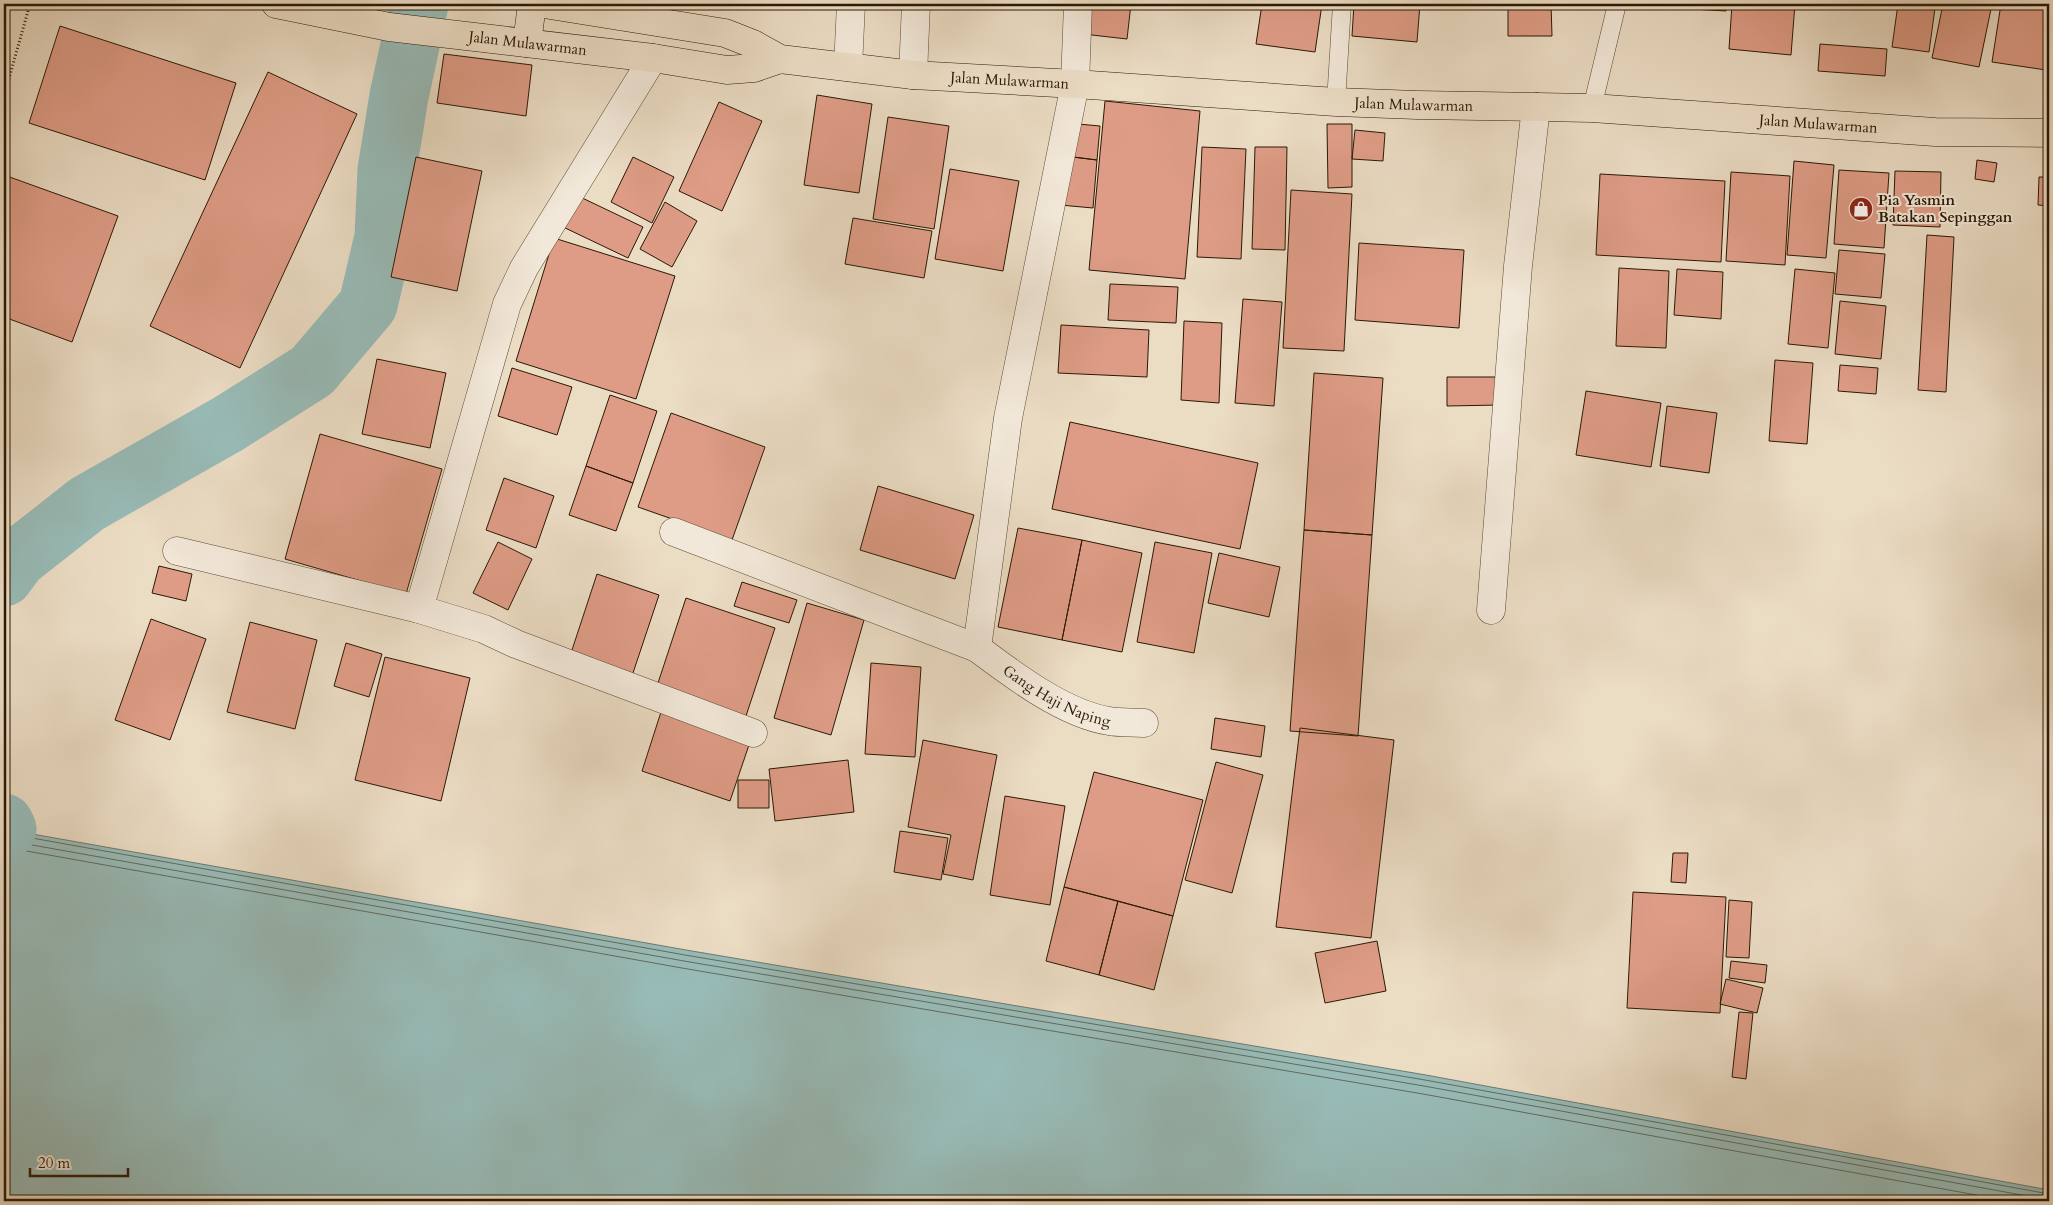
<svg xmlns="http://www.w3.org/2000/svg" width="2053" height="1205" font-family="Cardo,serif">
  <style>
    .water { fill: #98bbb7; stroke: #6c7a6f }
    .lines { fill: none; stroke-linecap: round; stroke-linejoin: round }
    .shore { stroke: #626a5d; stroke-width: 1 }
    .river { stroke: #98bbb7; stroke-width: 59 }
    .building { fill: #de9c86; stroke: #2b1903 }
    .lane-casing { stroke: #5b4a33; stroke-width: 19 }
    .street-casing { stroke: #5b4a33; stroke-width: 29 }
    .highway-casing { stroke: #2b1903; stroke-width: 29 }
    .path { stroke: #2b1903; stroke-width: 3; stroke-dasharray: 1 2.5; stroke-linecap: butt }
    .lane { stroke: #f2e8d9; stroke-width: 18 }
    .street { stroke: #f2e8d9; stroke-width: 28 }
    .highway { stroke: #ebdcc4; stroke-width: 28 }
    .labels { text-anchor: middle; stroke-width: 4; stroke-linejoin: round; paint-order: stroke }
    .street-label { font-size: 15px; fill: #2b1903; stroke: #f2e8d9 }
    .poi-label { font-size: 15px; font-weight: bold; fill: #2b1903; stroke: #f2e8d9; text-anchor: start }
  </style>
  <rect width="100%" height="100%" fill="#ebdcc4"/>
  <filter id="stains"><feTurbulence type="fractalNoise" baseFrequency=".004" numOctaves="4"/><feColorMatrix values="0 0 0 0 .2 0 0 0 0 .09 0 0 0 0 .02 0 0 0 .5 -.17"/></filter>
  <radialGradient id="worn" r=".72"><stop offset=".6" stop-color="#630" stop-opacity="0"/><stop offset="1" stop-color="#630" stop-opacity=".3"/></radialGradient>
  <path class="water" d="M4 829 686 950 1426 1075 2049 1190V1201H4Z"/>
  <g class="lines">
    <path class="shore" d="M4 833 685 955 1425 1080 2049 1194
      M4 840 684 961 1424 1086 2049 1200
      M4 847 682 968 1423 1094 2009 1201"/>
    <path class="river" d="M4 577 17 559 87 504 228 424 312 371 368 305 384 237 387 170 399 96 419 4
      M4 823 7 829"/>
  </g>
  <path class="building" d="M1086 4H1131L1127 39 1083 34Z
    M1262 4H1322L1315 52 1256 44Z
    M1354 4H1420L1417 42 1352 36Z
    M1508 4H1551L1552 36H1508Z
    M1658 4H1726V11L1658 7Z
    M1732 4H1795L1791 55 1729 49Z
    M1898 4 1935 8 1929 52 1892 47Z
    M1943 4H1992L1979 67 1932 58Z
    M2001 4H2049V48L2046 70 1992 62Z
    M60 26 236 83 205 180 29 123Z
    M1820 44 1887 49 1885 76 1818 71Z
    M444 54 532 65 526 116 437 103Z
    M268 72 357 114 240 368 150 326Z
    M817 95 872 104 859 193 804 185Z
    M1105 101 1200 111 1185 279 1089 270Z
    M719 102 762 121 722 211 679 191Z
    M888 117 949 126 934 229 873 219Z
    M1067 123 1100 126 1097 160 1065 156Z
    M1327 124H1352V187L1328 188Z
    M1355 130 1385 133 1383 161 1352 159Z
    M1202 147 1246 149 1241 259 1197 257Z
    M1255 147H1287L1285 250 1252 249Z
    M1065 156 1097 160 1093 208 1060 205Z
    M416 157 482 171 457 291 391 277Z
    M633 157 674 177 652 223 611 202Z
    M1977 160 1997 163 1994 182 1975 179Z
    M1794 161 1834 165 1826 258 1787 255Z
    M950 169 1019 181 1003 271 935 259Z
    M1839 170 1889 173 1884 248 1834 244Z
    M1895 171 1941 172 1940 227 1893 225Z
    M1731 172 1790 176 1785 265 1726 261Z
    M1600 174 1725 181 1721 262 1596 255Z
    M4 175 118 216 72 342 4 317Z
    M2039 177H2049V206L2038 205Z
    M1291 190 1352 194 1344 351 1283 348Z
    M576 195 643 227 628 258 561 226Z
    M665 202 697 221 672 267 640 249Z
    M853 218 932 231 924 278 845 264Z
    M1927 235 1954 237 1946 392 1918 390Z
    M554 238 675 276 636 399 516 361Z
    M1359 243 1464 250 1459 328 1355 320Z
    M1839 250 1885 254 1881 298 1835 294Z
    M1619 268 1669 271 1666 348 1616 346Z
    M1677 269 1723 272 1721 319 1674 315Z
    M1795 269 1835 273 1828 348 1788 344Z
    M1110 284 1178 287 1176 323 1108 320Z
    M1243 299 1282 302 1274 406 1235 403Z
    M1840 301 1886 306 1881 359 1835 354Z
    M1184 321 1222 323 1219 403 1181 400Z
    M1061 325 1149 330 1147 377 1058 373Z
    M377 359 446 373 430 448 362 434Z
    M1775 360 1813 363 1807 444 1769 441Z
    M1840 365 1878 368 1876 394 1838 391Z
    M512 368 572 387 557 435 498 416Z
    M1314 373 1383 378 1372 535 1304 530Z
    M1447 377H1498L1499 405 1447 406Z
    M1586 391 1661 403 1651 467 1576 455Z
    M610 395 657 411 633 483 586 466Z
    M1667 406 1717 413 1709 473 1660 466Z
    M671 413 765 447 732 540 638 507Z
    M1070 422 1258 463 1240 549 1052 509Z
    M320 434 442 469 406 594 285 559Z
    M586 466 633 483 616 531 569 515Z
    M504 478 554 496 536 548 486 530Z
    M878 486 974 515 955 579 860 550Z
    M1018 528 1082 540 1062 640 998 627Z
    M1304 530 1372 535 1358 736 1290 731Z
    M1082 540 1142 553 1122 652 1062 640Z
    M498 542 532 559 508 610 473 593Z
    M1155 542 1212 553 1194 653 1137 642Z
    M1219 553 1280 567 1269 617 1208 603Z
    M159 566 192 574 186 601 152 593Z
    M597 574 659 595 632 676 570 656Z
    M742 582 797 600 789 623 734 606Z
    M686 598 775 628 746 716 657 686Z
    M807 603 864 620 831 735 774 718Z
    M151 619 206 639 170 740 115 720Z
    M250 622 317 640 295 729 227 712Z
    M346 643 382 654 369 697 334 686Z
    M385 657 470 678 441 801 355 780Z
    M871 663 921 667 915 757 865 754Z
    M661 712 750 742 730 801 642 771Z
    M1215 718 1265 726 1261 757 1211 749Z
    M1300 728 1394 740 1371 938 1276 927Z
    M923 740 997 755 973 880 943 874 951 835 908 827Z
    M848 760 854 812 775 821 769 769Z
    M1216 762 1263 775 1232 893 1185 880Z
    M1094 772 1203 800 1173 916 1064 887Z
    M738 780H769V808H738Z
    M1005 796 1065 806 1050 905 990 895Z
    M900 831 948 838 941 880 894 872Z
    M1673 853H1688L1686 883 1671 882Z
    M1064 887 1118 901 1099 975 1046 961Z
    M1633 892 1726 897 1720 1013 1627 1008Z
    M1729 900 1752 902 1749 958 1726 957Z
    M1118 901 1173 916 1154 990 1099 975Z
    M1377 941 1386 991 1325 1003 1315 953Z
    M1731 961 1767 965 1765 983 1729 978Z
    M1726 979 1763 988 1757 1013 1720 1004Z
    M1739 1012 1753 1013 1746 1079 1732 1077Z"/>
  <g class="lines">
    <g class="lane-casing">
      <path id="lane" d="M1336 102 1342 4
        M1592 108 1617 4"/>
    </g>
    <g class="street-casing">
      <g id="street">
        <path d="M653 58 524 268 507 304 419 609 484 629 516 644 753 733"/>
        <path d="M848 67 851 4"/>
        <path d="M913 75 916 4"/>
        <path d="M674 532 977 648 1008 418 1075 84 1078 4"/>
        <path d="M177 551 419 609"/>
        <path d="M1491 610 1518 266 1536 107"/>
        <path id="s1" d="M977 648C1013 675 1064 714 1109 721 1120 723 1132 722 1144 723"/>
      </g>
    </g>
    <g class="highway-casing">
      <g id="highway">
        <path id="s2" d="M276 4 389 27 653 58 727 70 754 68 780 59"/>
        <path id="s3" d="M544 4 725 33 753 44 780 59 913 75 1075 84 1336 102 1417 105 1592 108 1935 132 2049 133"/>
        <path d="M527 43 532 4"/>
      </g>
    </g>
    <path class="path" d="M4 96 30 4"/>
    <use href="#lane" class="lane"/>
    <use href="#street" class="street"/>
    <use href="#highway" class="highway"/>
  </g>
  <defs>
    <g id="shop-disc" transform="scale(1.25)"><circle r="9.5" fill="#8f2418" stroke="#f2e8d9"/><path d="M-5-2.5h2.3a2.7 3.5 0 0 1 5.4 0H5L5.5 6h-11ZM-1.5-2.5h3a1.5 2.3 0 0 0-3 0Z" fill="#fff"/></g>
  </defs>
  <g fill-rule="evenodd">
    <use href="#shop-disc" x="1861" y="209"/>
  </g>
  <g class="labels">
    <g class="street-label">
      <text dy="5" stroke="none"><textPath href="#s2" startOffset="255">Jalan Mulawarman</textPath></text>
      <text dy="5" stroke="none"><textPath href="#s3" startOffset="475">Jalan Mulawarman</textPath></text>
      <text dy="5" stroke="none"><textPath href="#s3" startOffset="880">Jalan Mulawarman</textPath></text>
      <text dy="5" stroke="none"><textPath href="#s3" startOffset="1285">Jalan Mulawarman</textPath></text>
      <text dy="5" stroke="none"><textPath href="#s1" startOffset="94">Gang Haji Naping</textPath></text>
    </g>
    <g class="poi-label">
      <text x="1878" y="205">Pia Yasmin<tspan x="1878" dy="17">Batakan Sepinggan</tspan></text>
    </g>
  </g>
  <rect width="2053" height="1205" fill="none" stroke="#ebdcc4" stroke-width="20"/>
  <rect x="5" y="5" width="2043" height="1195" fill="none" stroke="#2b1903" stroke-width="2.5"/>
  <rect x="10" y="10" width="2033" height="1185" fill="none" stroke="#2b1903"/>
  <path d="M30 1168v8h98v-8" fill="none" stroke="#2b1903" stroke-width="2.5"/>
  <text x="38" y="1168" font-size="15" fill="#2b1903" stroke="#f2e8d9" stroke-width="4" paint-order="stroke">20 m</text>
  <rect width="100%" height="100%" filter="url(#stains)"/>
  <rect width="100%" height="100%" fill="url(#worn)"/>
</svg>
